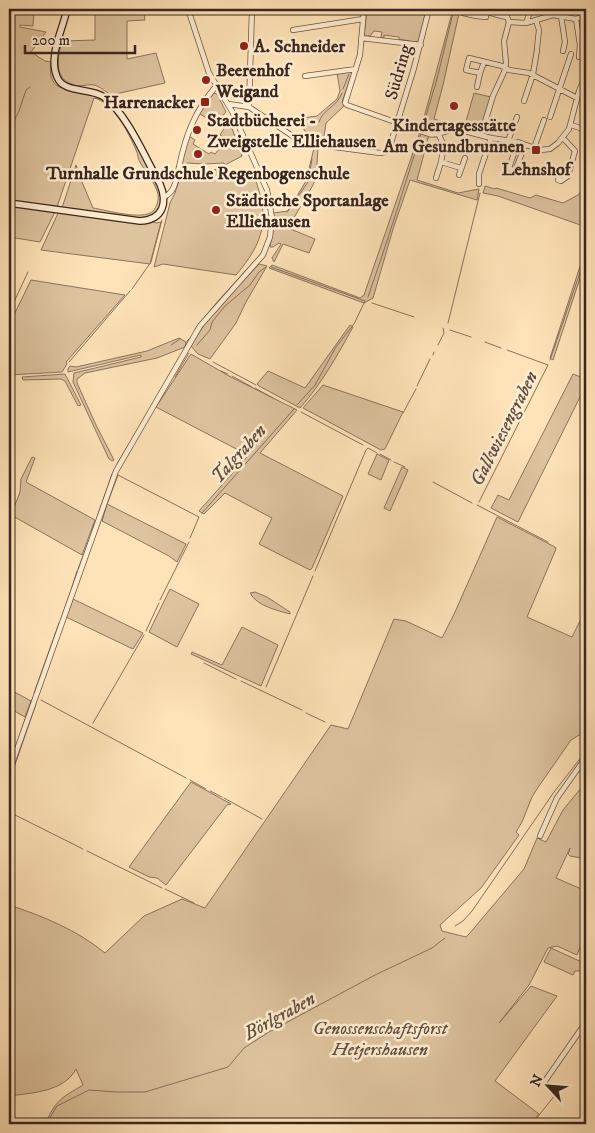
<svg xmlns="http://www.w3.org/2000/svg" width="595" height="1133" font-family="'IM FELL DW Pica',serif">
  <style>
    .green { fill: #ddc39e; stroke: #8b745e }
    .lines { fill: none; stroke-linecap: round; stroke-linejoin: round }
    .stream { stroke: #88715c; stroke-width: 1 }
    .street-casing { stroke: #6a5545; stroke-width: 6 }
    .secondary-casing { stroke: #39261f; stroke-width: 8 }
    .street { stroke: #ffedd1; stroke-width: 4.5 }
    .secondary { stroke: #ffedd1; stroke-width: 5.5 }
    .poi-dot { fill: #8f2418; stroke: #ffedd1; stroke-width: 2 }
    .labels { text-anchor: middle; stroke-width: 5; stroke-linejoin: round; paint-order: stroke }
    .poi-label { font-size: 18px; font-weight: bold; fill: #39261f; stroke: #ffedd1; text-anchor: start }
    .street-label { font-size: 18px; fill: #39261f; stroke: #ffedd1 }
    .park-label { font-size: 18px; font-style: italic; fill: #624d3f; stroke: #ffedd1 }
    .water-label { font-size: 19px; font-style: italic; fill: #604c3d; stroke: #ffedd1 }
  </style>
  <rect width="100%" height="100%" fill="#ffe3b8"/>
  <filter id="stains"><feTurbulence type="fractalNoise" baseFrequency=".004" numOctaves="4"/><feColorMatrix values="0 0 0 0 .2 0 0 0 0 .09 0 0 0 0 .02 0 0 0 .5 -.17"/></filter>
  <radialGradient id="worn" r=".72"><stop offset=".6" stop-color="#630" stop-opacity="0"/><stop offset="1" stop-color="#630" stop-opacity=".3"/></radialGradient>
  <path class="green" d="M14 9H32L34 12 33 26 20 25V27L46 32 31 52 45 61 51 62C45 101 83 85 100 96 126 114 145 161 160 189 165 205 160 213 145 219L62 208 76 165 82 182 93 208C106 210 143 221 153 211 157 207 159 199 158 194 155 183 147 173 141 164 138 160 138 154 136 150 129 133 112 101 94 98L57 207 9 201V25H11Z
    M98 9H143L145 20 127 21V59L156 53 165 83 111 95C106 92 99 86 94 85 89 84 83 86 78 86 53 82 57 59 62 41L95 40V14H97Z
    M367 9H389L425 15 419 41 415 42 399 39V37L384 35V38L381 37 382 32 374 31 370 36H364Z
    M453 9H460L443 85 434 119 459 127 435 122 432 129 434 130 433 133 421 129Z
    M351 71 352 73 342 102 344 106 326 123 323 143 312 141V137L304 130 303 118 317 116 337 99 340 91 337 73Z
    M214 93 217 94 226 112 220 119 215 116 213 118 210 116 208 119 200 114 199 111Z
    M474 93 491 97 482 125 478 128 476 132 467 129V126L465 125Z
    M229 120 242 156 225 165 224 163 204 164 187 163 185 166 182 165 181 163 189 136 195 140 193 144 209 154 211 152 215 154 220 148 214 143 218 137 221 138 222 136 220 135 225 127 227 128 228 126 226 125Z
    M420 132 429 135 417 180 458 193 479 189 477 200 410 180 393 229 373 298 364 303 269 268 272 265 360 298 364 295Z
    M314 148 318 149 316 178 313 185 288 228 315 239 309 253 283 244 274 262 272 258 281 244 279 243 273 247H270L273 226V213L288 211 306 181Z
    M226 168 231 172 235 170 241 182 254 176C270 218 265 241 236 275L163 264 154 267 170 203 175 193 183 169 206 171Z
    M586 185V227L498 196 483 193 485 186 495 189 496 188 530 198 536 195 563 203 578 195Z
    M9 206 55 212 40 242 9 237Z
    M59 211 152 221 156 223 161 222 150 264 41 250Z
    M586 248V260L553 360 550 358Z
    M259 264 267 266 246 302 236 323 210 359 198 354 191 346 204 325 218 307Z
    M31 280 125 295 66 362 67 364 62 372 9 375V325Z
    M350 325 353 327C337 356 322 383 300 408L259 386 257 384 268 371 305 388Z
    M179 338 186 342 185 347 157 358 85 373 77 379V383L96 425 114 460 112 461 109 459 73 382 74 373 141 357V355L68 372V369L70 366 76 367 147 351Z
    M191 354 229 376 297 410 260 453 343 496 312 568 310 570 259 544 272 518 225 493 204 514 199 511 247 457 244 453 156 407Z
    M65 374 81 405 78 406 65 381 61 379 23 380 22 377Z
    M573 374 586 379V385L518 522 491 508 498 495 509 500Z
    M323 385 403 412 385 449 381 450 303 408Z
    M377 454 389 460 381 480 368 474Z
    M32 457 35 458 26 482 95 520 82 555 11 515 20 492 21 479Z
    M402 467 408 470 390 511 384 508Z
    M107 504 186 544 177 562 169 556 102 521Z
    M497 517 555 547 556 549 527 617 572 637 586 609V731L571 740 539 786 532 797 522 822 516 832 519 835 481 888 440 925 442 931 466 937 469 934 524 869 537 838 546 842 563 810 586 782V859L570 856 568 854 570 848 556 878 586 891V946L581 945 577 955 557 946 548 948 529 985 499 1023 531 986 557 996 495 1081 539 1114 531 1124H45C56 1100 61 1098 83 1085L76 1069C64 1092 31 1093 9 1096V905C43 916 77 930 105 953L144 916 182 899 205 908 331 725 348 729 394 619 406 621 442 638 455 612Z
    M170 589 199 604 177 647 149 632Z
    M255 592 267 597 290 612V614C276 610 257 606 250 593Z
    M73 599 143 633 133 649 66 617Z
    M242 627 278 645 261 686 191 654 192 652 222 665Z
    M9 689 31 701 25 717 9 708Z
    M191 782 231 804 227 805 166 885 157 878 149 877 129 867Z
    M551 948 586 964V971H575L573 975 544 962Z"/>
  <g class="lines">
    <path class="stream" d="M343 89 349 74
      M231 114 235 124
      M319 122C322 110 337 107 342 93
      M422 129 437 79 454 9
      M9 131 19 111 26 90 30 87
      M271 201 273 210
      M287 212 308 182 312 159
      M258 258 261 254
      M271 267 365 301 354 324 336 347 315 385 297 405
      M132 289 151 262 162 220
      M368 297C387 243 404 188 421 133
      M372 303 414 317
      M13 304 28 272
      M448 323 480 193
      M195 329 218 301 250 266
      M450 330 471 337
      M485 342 501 348
      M171 345 180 339
      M187 345V341L191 337
      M197 345 210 330 212 322 225 306 250 285 259 272 266 267
      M438 345 444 333 443 328
      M433 355 434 352
      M550 360 586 255
      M69 362 130 291
      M213 362 256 385
      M221 371 228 374
      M232 376 252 387
      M175 377 189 353
      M417 386 430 359
      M255 388 273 398
      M301 412 363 445
      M403 413 416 389
      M380 454 391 460
      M394 462 405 467
      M117 464 151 407
      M433 482 472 503
      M479 502 548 365 507 350
      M477 505 548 542
      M106 507 118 475 199 517 190 538
      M202 513 294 409
      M97 517 112 474
      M99 525 105 510
      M92 531 94 525
      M78 569 90 538
      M315 571 366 450 368 448 377 453
      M71 590 77 571
      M160 600 189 542
      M61 619 70 593
      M146 631 159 603
      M204 663 236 679
      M241 681 302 710
      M266 687 313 576
      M34 693 59 623
      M41 700 186 778
      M306 713 325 722
      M26 716 33 697
      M93 723 144 635
      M20 734 25 719
      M9 765 19 737
      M190 780 206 789
      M9 782 36 704
      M210 791 222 797
      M224 798 262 819
      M9 812 83 849
      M87 851 162 888
      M165 889 194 903
      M455 926 463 921 472 911 554 792 586 751
      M46 1124 57 1106 89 1090 116 1092H145L228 1067 244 1048 269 1032 375 975 432 948 445 938
      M532 1124 555 1095"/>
    <g class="street-casing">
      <path id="street" d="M364 9 360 55 345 103 347 105 429 134C440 137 446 129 457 129L491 138 518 142 540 150 550 149 558 143 569 129 579 91 586 75
        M586 9V10
        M487 11 486 17 476 16 477 9C487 11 497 16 507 17
        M463 13 476 16
        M561 16 565 42 563 51
        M576 19 580 45 579 57
        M536 20 539 30 537 48
        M509 22 526 23 553 15 576 19 586 15
        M526 23 531 9
        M293 30 363 19
        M361 38 421 45
        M484 62 480 73 466 70 469 58 502 66 509 70 529 73 577 98
        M305 76 356 69
        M477 87 480 73
        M524 101 533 74 537 50
        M228 104 249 107 294 137 311 144 380 153 385 152 390 146 414 68 429 9
        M249 107 252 9
        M550 117 571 54
        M571 125 586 130
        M439 135 444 146 441 162
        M481 135 493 96 505 70 506 63 504 41 509 22 506 14 509 9
        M563 138 575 151 568 176 561 181 558 180 560 174 568 176
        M508 141 517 117
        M518 142 509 168 515 171 525 145
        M534 148 544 120
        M459 175 465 158
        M436 178 441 162 461 168
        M479 184V174L491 138
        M164 197C176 192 176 178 179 167 186 134 194 113 216 86
        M9 772 116 471 200 326 263 255 270 237 272 218 267 190 233 113 209 73 188 9
        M540 836 557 798 586 757
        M545 1081 586 1022"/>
    </g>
    <g class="secondary-casing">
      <path id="secondary" d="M9 203 140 221C163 220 168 203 160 184 145 158 128 115 104 97 90 87 64 94 57 77 48 56 63 29 67 9"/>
    </g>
    <use href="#street" class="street"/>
    <use href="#secondary" class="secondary"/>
  </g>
  <g class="poi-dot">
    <circle cx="244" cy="46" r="5"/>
    <circle cx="206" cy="80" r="5"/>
    <rect x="200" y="97" width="10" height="10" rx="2.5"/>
    <circle cx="454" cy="106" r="5"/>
    <circle cx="197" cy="130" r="5"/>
    <rect x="531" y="145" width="10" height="10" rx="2.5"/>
    <circle cx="198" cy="154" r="5"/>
    <circle cx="216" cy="210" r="5"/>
  </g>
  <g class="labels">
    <g class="poi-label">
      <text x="254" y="52">A. Schneider</text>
      <text x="216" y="76">Beerenhof<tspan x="216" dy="21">Weigand</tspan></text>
      <text x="195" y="108" text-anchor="end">Harrenacker</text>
      <text x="207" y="126">Stadtbücherei -<tspan x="207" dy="21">Zweigstelle Elliehausen</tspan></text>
      <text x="454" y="131" text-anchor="middle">Kindertagesstätte<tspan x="454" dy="21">Am Gesundbrunnen</tspan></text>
      <text x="536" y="175" text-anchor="middle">Lehnshof</text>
      <text x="198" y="179" text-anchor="middle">Turnhalle Grundschule Regenbogenschule</text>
      <text x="226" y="206">Städtische Sportanlage<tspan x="226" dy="21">Elliehausen</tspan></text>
    </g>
    <g class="street-label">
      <text transform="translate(398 72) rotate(-74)" y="6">Südring</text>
    </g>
    <g class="park-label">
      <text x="380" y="1034">Genossenschaftsforst<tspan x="380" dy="21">Hetjershausen</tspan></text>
    </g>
    <g class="water-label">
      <text transform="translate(503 428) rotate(-63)" y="7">Gallwiesengraben</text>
      <text transform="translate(238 453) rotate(-48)" y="7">Talgraben</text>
      <text transform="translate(279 1015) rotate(-29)" y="7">Börlgraben</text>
    </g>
  </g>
  <rect width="595" height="1133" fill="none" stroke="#ffe3b8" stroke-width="30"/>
  <rect x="10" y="10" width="575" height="1113" fill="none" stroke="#39261f" stroke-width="2.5"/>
  <rect x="15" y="15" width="565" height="1103" fill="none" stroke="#39261f"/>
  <g transform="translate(548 1086) rotate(296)" stroke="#ffedd1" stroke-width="4" paint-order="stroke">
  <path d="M0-4L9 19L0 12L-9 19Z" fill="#39261f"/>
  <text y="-8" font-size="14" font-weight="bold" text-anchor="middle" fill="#39261f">N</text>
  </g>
  <path d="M25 45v8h110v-8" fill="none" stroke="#39261f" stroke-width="2.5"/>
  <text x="32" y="45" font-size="15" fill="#39261f" stroke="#ffedd1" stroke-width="4" paint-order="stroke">200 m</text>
  <rect width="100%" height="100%" filter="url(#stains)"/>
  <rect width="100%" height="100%" fill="url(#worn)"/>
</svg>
